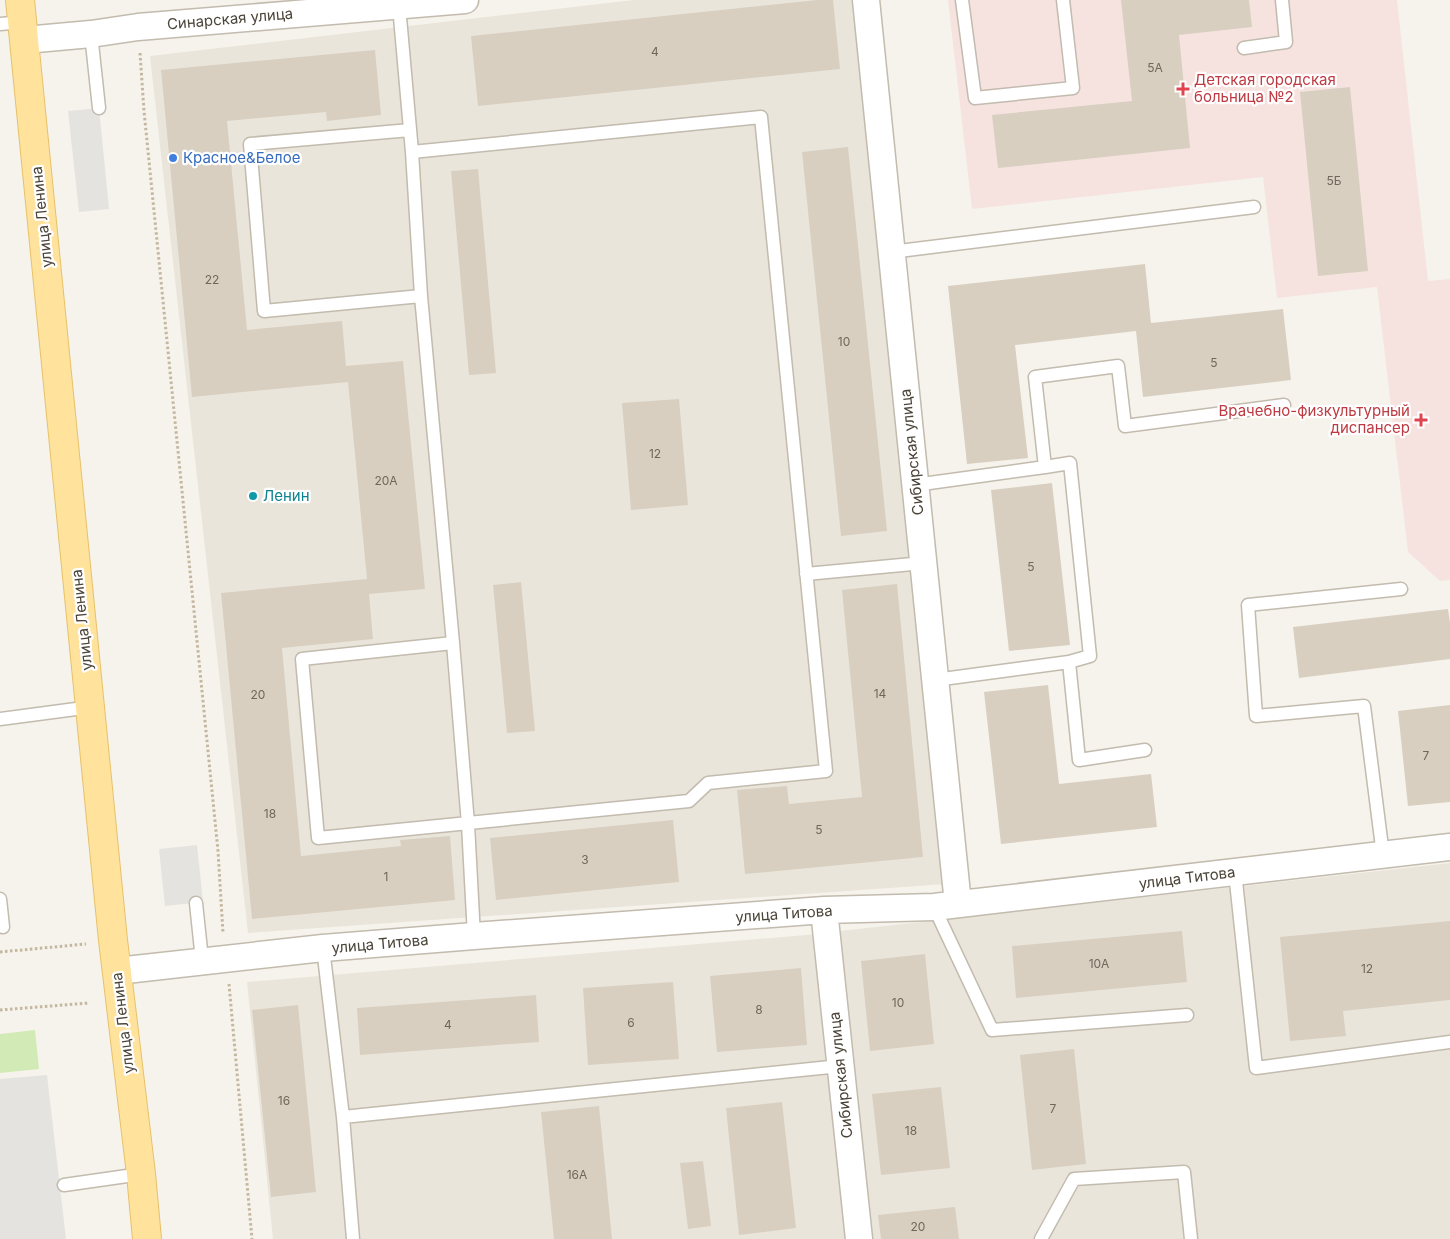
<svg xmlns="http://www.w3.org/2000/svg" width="1450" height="1239" font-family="Inter,sans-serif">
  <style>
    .residential { fill: #eae5da }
    .medical { fill: #f6e3e0 }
    .green { fill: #d2eab5 }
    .parking { fill: #e5e3e0 }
    .building { fill: #d8cfc1 }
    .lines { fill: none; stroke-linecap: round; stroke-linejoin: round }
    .service-casing { stroke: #c2bbae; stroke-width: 15 }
    .minor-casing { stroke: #c2bbae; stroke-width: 29 }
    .primary-casing { stroke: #e6c16a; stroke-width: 30 }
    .path { stroke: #c4b79f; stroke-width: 3; stroke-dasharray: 2.5 2.5; stroke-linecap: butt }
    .service { stroke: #fff; stroke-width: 12 }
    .minor { stroke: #fff; stroke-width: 26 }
    .primary { stroke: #ffe39c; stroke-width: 28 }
    .health-dot { fill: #e0444e; stroke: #fff; stroke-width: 2 }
    .shop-dot { fill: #3f7fe0; stroke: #fff; stroke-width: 2 }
    .culture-dot { fill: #0f9aa8; stroke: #fff; stroke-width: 2 }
    .labels { text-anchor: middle; stroke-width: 4.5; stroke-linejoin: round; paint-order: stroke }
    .number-label { font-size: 12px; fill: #6e675b }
    .street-label { font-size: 15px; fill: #4b4439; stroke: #fff }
    .health-label { font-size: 15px; fill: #be3a42; stroke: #fff; text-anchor: start }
    .shop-label { font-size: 15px; fill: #366cbe; stroke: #fff; text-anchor: start }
    .culture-label { font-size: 15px; fill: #0d838f; stroke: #fff; text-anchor: start }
  </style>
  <rect width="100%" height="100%" fill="#f6f3ec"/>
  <path class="residential" d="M634 0H853L946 884 248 933 150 56Z
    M1450 863V1239H873L840 931Z
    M818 934 852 1239H273L247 982Z"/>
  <path class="medical" d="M948 0H1397L1428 281 1450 279V580L1440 581 1408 552 1377 287 1277 298 1263 177 972 209Z"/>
  <path class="green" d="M35 1030 39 1069 0 1073V1034Z"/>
  <path class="parking" d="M99 108 109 209 79 212 68 111Z
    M197 845 203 902 165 906 159 849Z
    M47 1075 66 1239H0V1079Z"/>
  <path class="building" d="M817 0H833L840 69 478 106 471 36Z
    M1121 0H1249L1252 27 1179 35 1190 148 998 168 992 115 1132 101Z
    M375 50 381 115 327 121 326 112 227 121 247 330 342 321 346 366 403 361 425 589 369 594 373 639 282 648 301 856 401 846 400 840 450 836 455 900 252 919 221 593 367 579 348 382 192 397 161 70Z
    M1350 87 1368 271 1318 276 1300 92Z
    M848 147 887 531 841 536 802 152Z
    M478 169 496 373 469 375 451 171Z
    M1145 264 1151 323 1283 309 1291 380 1143 397 1136 331 1015 345 1028 458 967 464 948 286Z
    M679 399 688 505 631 510 622 403Z
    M1052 483 1070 645 1009 651 991 490Z
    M521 582 535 731 507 733 493 585Z
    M897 584 923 857 745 874 737 790 787 786 789 804 862 797 842 590Z
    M1448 609 1450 623V659L1299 678 1293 627Z
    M1048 685 1059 784 1151 774 1157 827 1001 844 984 692Z
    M1450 705V802L1408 806 1398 711Z
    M673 820 679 882 496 900 490 838Z
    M1450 921V1000L1343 1011 1346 1036 1290 1041 1280 937Z
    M1182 931 1187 982 1016 998 1012 946Z
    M925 954 934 1044 870 1051 861 961Z
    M801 968 807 1045 717 1052 710 976Z
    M673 982 679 1059 588 1065 583 988Z
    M536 995 539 1042 360 1055 357 1008Z
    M298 1005 316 1192 271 1197 252 1010Z
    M1074 1049 1086 1164 1032 1170 1020 1055Z
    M941 1087 950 1168 881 1175 872 1094Z
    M782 1102 796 1228 739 1235 726 1108Z
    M599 1106 612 1239H554L541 1112Z
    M703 1161 711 1226 688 1229 680 1163Z
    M955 1207 959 1239H881L878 1215Z"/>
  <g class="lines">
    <g class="service-casing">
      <path id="service" d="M962 0 975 98 1073 88 1063 0
        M399 6 412 152 421 296 453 643 302 659 318 838 689 801 708 783 826 771 761 117 412 152
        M0 24 23 22
        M91 34 99 108
        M1244 48 1286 42 1282 0
        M410 130 250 144 264 311 421 296
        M891 252 1254 207
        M1045 467 1070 463 1090 656 1069 662
        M915 485 1045 467 1035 377 1118 366 1125 426 1284 405
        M806 574 923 563
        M453 643 468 824 474 936
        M935 680 1069 662 1079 760 1145 750
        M0 719 91 707
        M1383 855 1364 706 1256 716 1248 605 1401 589
        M1235 872 1256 1068 1450 1042
        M0 899 3 927
        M196 903 202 960
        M934 907 992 1030 1187 1015
        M323 948 343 1117 353 1239
        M343 1117 840 1066
        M64 1185 141 1174
        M1041 1239 1074 1179 1184 1172 1191 1239"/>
    </g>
    <g class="minor-casing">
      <path id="minor" d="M866 0 958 904
        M25 40 91 34 138 27 465 0
        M824 910 859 1239
        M117 971 323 948 474 936 824 910 934 907 1450 847"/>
    </g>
    <g class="primary-casing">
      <path id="primary" d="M20 0 113 940 141 1174 147 1239"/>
    </g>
    <path class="path" d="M140 53 144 111 218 851 223 933
      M0 952 86 944
      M229 984 252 1239
      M0 1010 89 1003"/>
    <use href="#service" class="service"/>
    <use href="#minor" class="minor"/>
    <use href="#primary" class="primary"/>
  </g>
  <g class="health-dot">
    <path d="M1180.5 81.5h5v5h5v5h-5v5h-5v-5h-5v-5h5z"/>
    <path d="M1418.5 412.5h5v5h5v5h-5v5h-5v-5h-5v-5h5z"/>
  </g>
  <circle class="shop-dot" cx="173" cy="158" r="5"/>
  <circle class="culture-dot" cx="253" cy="496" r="5"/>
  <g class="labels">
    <g class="number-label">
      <text x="655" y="56">4</text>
      <text x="1155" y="72">5А</text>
      <text x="1334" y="185">5Б</text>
      <text x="212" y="284">22</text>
      <text x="844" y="346">10</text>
      <text x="1214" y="367">5</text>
      <text x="655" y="458">12</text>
      <text x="386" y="485">20А</text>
      <text x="1031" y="571">5</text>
      <text x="880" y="698">14</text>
      <text x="258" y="699">20</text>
      <text x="1426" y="760">7</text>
      <text x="270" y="818">18</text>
      <text x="819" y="834">5</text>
      <text x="585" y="864">3</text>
      <text x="386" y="881">1</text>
      <text x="1099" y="968">10А</text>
      <text x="1367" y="973">12</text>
      <text x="898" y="1007">10</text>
      <text x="759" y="1014">8</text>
      <text x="631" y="1027">6</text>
      <text x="448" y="1029">4</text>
      <text x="284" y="1105">16</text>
      <text x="1053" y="1113">7</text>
      <text x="911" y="1135">18</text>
      <text x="577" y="1179">16А</text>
      <text x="918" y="1231">20</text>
    </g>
    <g class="street-label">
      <text transform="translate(230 19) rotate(-5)" y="5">Синарская улица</text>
      <text transform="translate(42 217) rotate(-96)" y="5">улица Ленина</text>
      <text transform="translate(912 452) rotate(-96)" y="5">Сибирская улица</text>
      <text transform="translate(82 620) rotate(-96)" y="5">улица Ленина</text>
      <text transform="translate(1187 878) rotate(-7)" y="5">улица Титова</text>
      <text transform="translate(784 914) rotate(-4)" y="5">улица Титова</text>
      <text transform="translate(380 944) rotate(-5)" y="5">улица Титова</text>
      <text transform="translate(123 1023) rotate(-97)" y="5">улица Ленина</text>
      <text transform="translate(841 1075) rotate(-96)" y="5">Сибирская улица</text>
    </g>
    <g class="health-label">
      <text x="1194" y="85">Детская городская<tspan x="1194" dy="17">больница №2</tspan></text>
      <text x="1410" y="416" text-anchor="end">Врачебно-физкультурный<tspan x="1410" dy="17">диспансер</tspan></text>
    </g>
    <g class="shop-label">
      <text x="183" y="163">Красное&amp;Белое</text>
    </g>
    <g class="culture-label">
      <text x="263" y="501">Ленин</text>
    </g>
  </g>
</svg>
